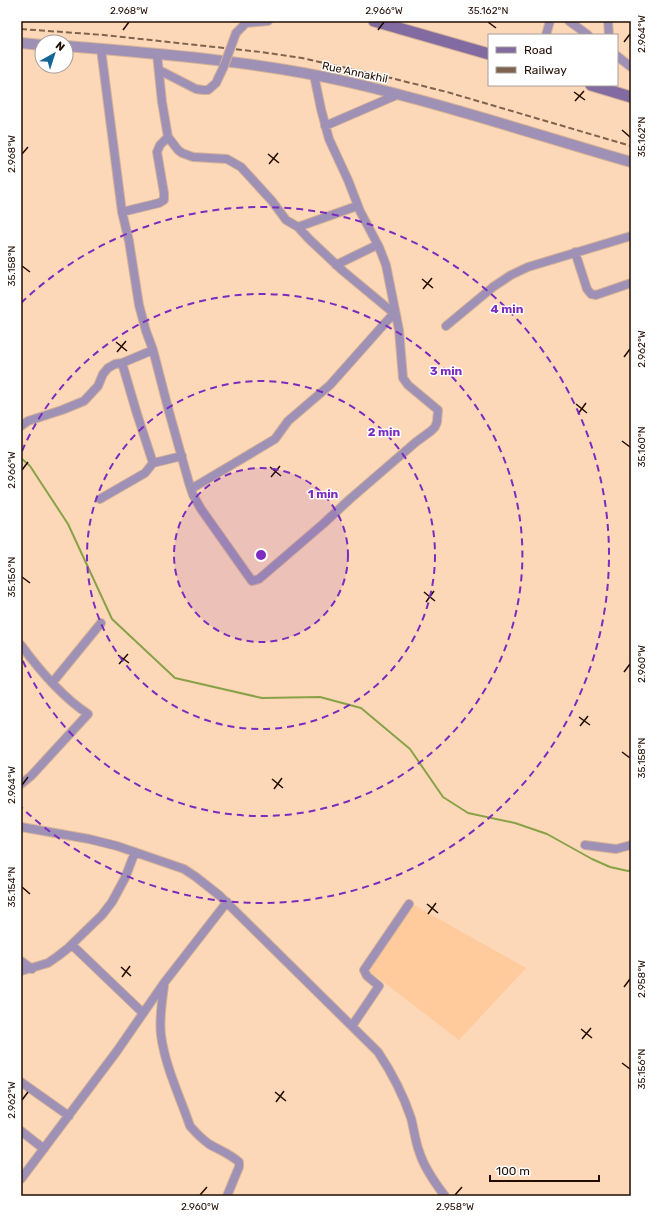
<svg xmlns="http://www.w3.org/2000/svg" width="652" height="1217" font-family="Rubik,sans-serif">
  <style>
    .built { fill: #ffca9c }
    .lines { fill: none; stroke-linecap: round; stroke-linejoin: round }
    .stream { stroke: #89a247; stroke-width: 2 }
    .minor-casing { stroke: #d5b297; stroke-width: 10 }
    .tertiary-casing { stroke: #d5b297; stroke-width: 12 }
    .secondary-casing { stroke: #d5b297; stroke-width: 13 }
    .minor { stroke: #9f91b6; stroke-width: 8 }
    .tertiary { stroke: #9f91b6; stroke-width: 10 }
    .secondary { stroke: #816ba0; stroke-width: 11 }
    .rail { stroke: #7f634f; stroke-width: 2; stroke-dasharray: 6 3; stroke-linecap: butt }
    .minor-bridge-casing { stroke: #d5b297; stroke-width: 10; stroke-linecap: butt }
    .minor-bridge { stroke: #9f91b6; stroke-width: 8 }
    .ticks { fill: none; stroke: #210c00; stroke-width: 1.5 }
    .ring { fill: none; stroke: #7b2cbf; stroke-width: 2; stroke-dasharray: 7 5 }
    .labels { text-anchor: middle; stroke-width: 3; stroke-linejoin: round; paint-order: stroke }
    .street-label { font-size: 11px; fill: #210c00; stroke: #fff }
    .centre { fill: #7b2cbf; stroke: #fff; stroke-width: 2 }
    .ring-label { font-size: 12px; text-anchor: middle; font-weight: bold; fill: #7b2cbf; stroke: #fff; stroke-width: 3; stroke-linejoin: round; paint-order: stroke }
    .neatline { fill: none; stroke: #210c00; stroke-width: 1.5 }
    .ticks-label { font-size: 10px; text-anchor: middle; fill: #210c00 }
  </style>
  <rect width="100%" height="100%" fill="#fcd7b8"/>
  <path class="built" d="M414 905 526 968 459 1040 368 970Z"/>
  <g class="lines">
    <path class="stream" d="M21 458 30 466 68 524 112 619 175 678 262 698 320 697 361 708 410 749 443 797 468 813 515 823 547 834 592 859 610 867 628 871 631 870"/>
    <g class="minor-casing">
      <path id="minor" d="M569 21 588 35
        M608 21 609 35
        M236 33 246 23 268 21
        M546 35 550 21
        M101 49 122 212 129 241 139 305 146 331 153 350 168 408 189 483 193 495 201 509 252 581 259 579 323 524 350 499 416 442 431 431 435 427 437 422 438 410 408 385 403 378 399 330 386 265 379 247 360 211 348 180 329 139 321 109 314 75
        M157 54 162 102 168 137 178 150 182 153 193 157 227 159 241 167 272 201 286 220 298 227 309 239 343 271 396 315
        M617 56 631 67
        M159 70 196 89 203 90H208L216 83 224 66
        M325 126 399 94
        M122 212 159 203 164 200V193L157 152 160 145 168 137
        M298 227 357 206
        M575 252 587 289 591 294 596 295 631 283
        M336 265 377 245
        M446 326 493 287 511 275 528 267 631 236
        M122 363 137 414 153 463
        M21 426 28 421 62 410 84 401 98 386 103 374 108 368 115 364 122 363 153 350
        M191 489 275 439 288 421 330 385 394 313
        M100 499 145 473 153 463 182 456
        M21 645C40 671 61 696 88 714L31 776 21 784
        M52 683 101 623
        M21 827 89 839 117 846 184 869 196 877 220 896 378 1052C392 1073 403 1094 411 1118 414 1129 415 1140 419 1151 424 1168 435 1183 445 1196
        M585 845 616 849 631 845
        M72 945 143 1013
        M21 961 32 969
        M21 971 48 963 58 956 67 949 102 915 112 902 125 878 135 852
        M164 986C162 1002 159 1018 161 1035 165 1066 180 1097 190 1126 196 1133 202 1139 209 1144 219 1150 230 1154 239 1162V1167L227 1196
        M352 1026 379 986 367 976 364 970 409 904
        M21 1082 69 1116
        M21 1131 44 1149
        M21 1179 117 1051 164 983 227 902"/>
    </g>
    <g class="tertiary-casing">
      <path id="tertiary" d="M21 43 42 45
        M66 46C160 54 256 61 348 82 444 104 537 135 631 162"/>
    </g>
    <g class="secondary-casing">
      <path id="secondary" d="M374 21 489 54
        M591 85 631 97"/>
    </g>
    <use href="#minor" class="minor"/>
    <use href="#tertiary" class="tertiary"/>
    <use href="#secondary" class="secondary"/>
    <path class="rail" d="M21 29 104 35 261 52 302 58 391 78 447 92 631 146"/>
    <g class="minor-bridge-casing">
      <path id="minor-bridge" d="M224 66 236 33"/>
    </g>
    <use href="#minor-bridge" class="minor-bridge"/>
  </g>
  <path class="ticks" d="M488 22 496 28M123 30 129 22M378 30 384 22M624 42 630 34M574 92 585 100M575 101 584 91M622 130 630 137M22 154 28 147M268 154 279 163M269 164 278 153M22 266 30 272M422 279 433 288M423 289 432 278M116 342 127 351M117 352 126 341M624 357 630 349M576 404 587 413M578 414 586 403M622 441 630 447M270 467 281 476M22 470 28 462M271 477 280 466M22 577 30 583M424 592 435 601M426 602 434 591M118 655 129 663M119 664 128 654M624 672 630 664M579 717 590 725M580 726 588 716M622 752 630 758M272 779 283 788M22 785 28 777M274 789 282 778M22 887 30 894M427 904 438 913M428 914 436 903M121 967 131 976M122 977 130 966M624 987 630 979M581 1029 592 1038M582 1039 591 1028M622 1063 630 1069M275 1092 286 1101M22 1100 28 1092M276 1102 284 1091M200 1195 207 1187M455 1195 462 1187"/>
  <circle cx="261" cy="555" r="87" fill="#7b2cbf" fill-opacity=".12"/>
  <g class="ring">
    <circle cx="261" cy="555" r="87"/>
    <circle cx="261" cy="555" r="174"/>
    <path d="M22 451A261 261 0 1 1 22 659"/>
    <path d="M21 303A348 348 0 1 1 21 807"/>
  </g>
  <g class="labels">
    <g class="street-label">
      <text transform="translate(355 72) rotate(12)" y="4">Rue Annakhil</text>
    </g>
  </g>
  <circle cx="261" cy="555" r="6" class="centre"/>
  <g class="ring-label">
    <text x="507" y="313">4 min</text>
    <text x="446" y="375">3 min</text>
    <text x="384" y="436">2 min</text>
    <text x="323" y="498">1 min</text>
  </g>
  <rect width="652" height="1217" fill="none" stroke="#ffffff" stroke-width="44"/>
  <rect x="488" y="34" width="130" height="52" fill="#ffffff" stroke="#a69e99"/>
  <rect x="496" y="47" width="20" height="6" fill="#816ba0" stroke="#a69e99"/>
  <text x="524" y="54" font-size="12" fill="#210c00">Road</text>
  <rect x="496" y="67" width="20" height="6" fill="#7f634f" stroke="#a69e99"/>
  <text x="524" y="74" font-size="12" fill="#210c00">Railway</text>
  <g transform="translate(54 54) rotate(39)"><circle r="19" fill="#ffffff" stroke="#a69e99"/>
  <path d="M0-3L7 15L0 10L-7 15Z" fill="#156597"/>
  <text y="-6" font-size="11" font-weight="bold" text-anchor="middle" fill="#210c00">N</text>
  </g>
  <path d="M490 1175v6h109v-6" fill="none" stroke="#210c00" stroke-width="2"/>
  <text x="496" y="1175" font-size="12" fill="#210c00" stroke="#ffffff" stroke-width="3" paint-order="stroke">100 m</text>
  <rect x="22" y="22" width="608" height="1173" class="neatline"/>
  <g class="ticks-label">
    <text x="129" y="14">2.968°W</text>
    <text x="384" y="14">2.966°W</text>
    <text x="488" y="14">35.162°N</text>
    <text transform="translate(641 34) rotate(-90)" y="4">2.964°W</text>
    <text transform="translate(641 137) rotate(-90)" y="4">35.162°N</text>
    <text transform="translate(11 154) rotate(-90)" y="4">2.968°W</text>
    <text transform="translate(11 266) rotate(-90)" y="4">35.158°N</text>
    <text transform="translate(641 349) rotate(-90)" y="4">2.962°W</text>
    <text transform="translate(641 447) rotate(-90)" y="4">35.160°N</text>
    <text transform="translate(11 470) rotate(-90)" y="4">2.966°W</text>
    <text transform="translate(11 577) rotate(-90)" y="4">35.156°N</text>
    <text transform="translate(641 664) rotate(-90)" y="4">2.960°W</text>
    <text transform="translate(641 758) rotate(-90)" y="4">35.158°N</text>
    <text transform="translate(11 785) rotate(-90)" y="4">2.964°W</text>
    <text transform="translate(11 887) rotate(-90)" y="4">35.154°N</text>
    <text transform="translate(641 979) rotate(-90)" y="4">2.958°W</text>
    <text transform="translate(641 1069) rotate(-90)" y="4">35.156°N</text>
    <text transform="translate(11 1100) rotate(-90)" y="4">2.962°W</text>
    <text x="200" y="1210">2.960°W</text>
    <text x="455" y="1210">2.958°W</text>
  </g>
</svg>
